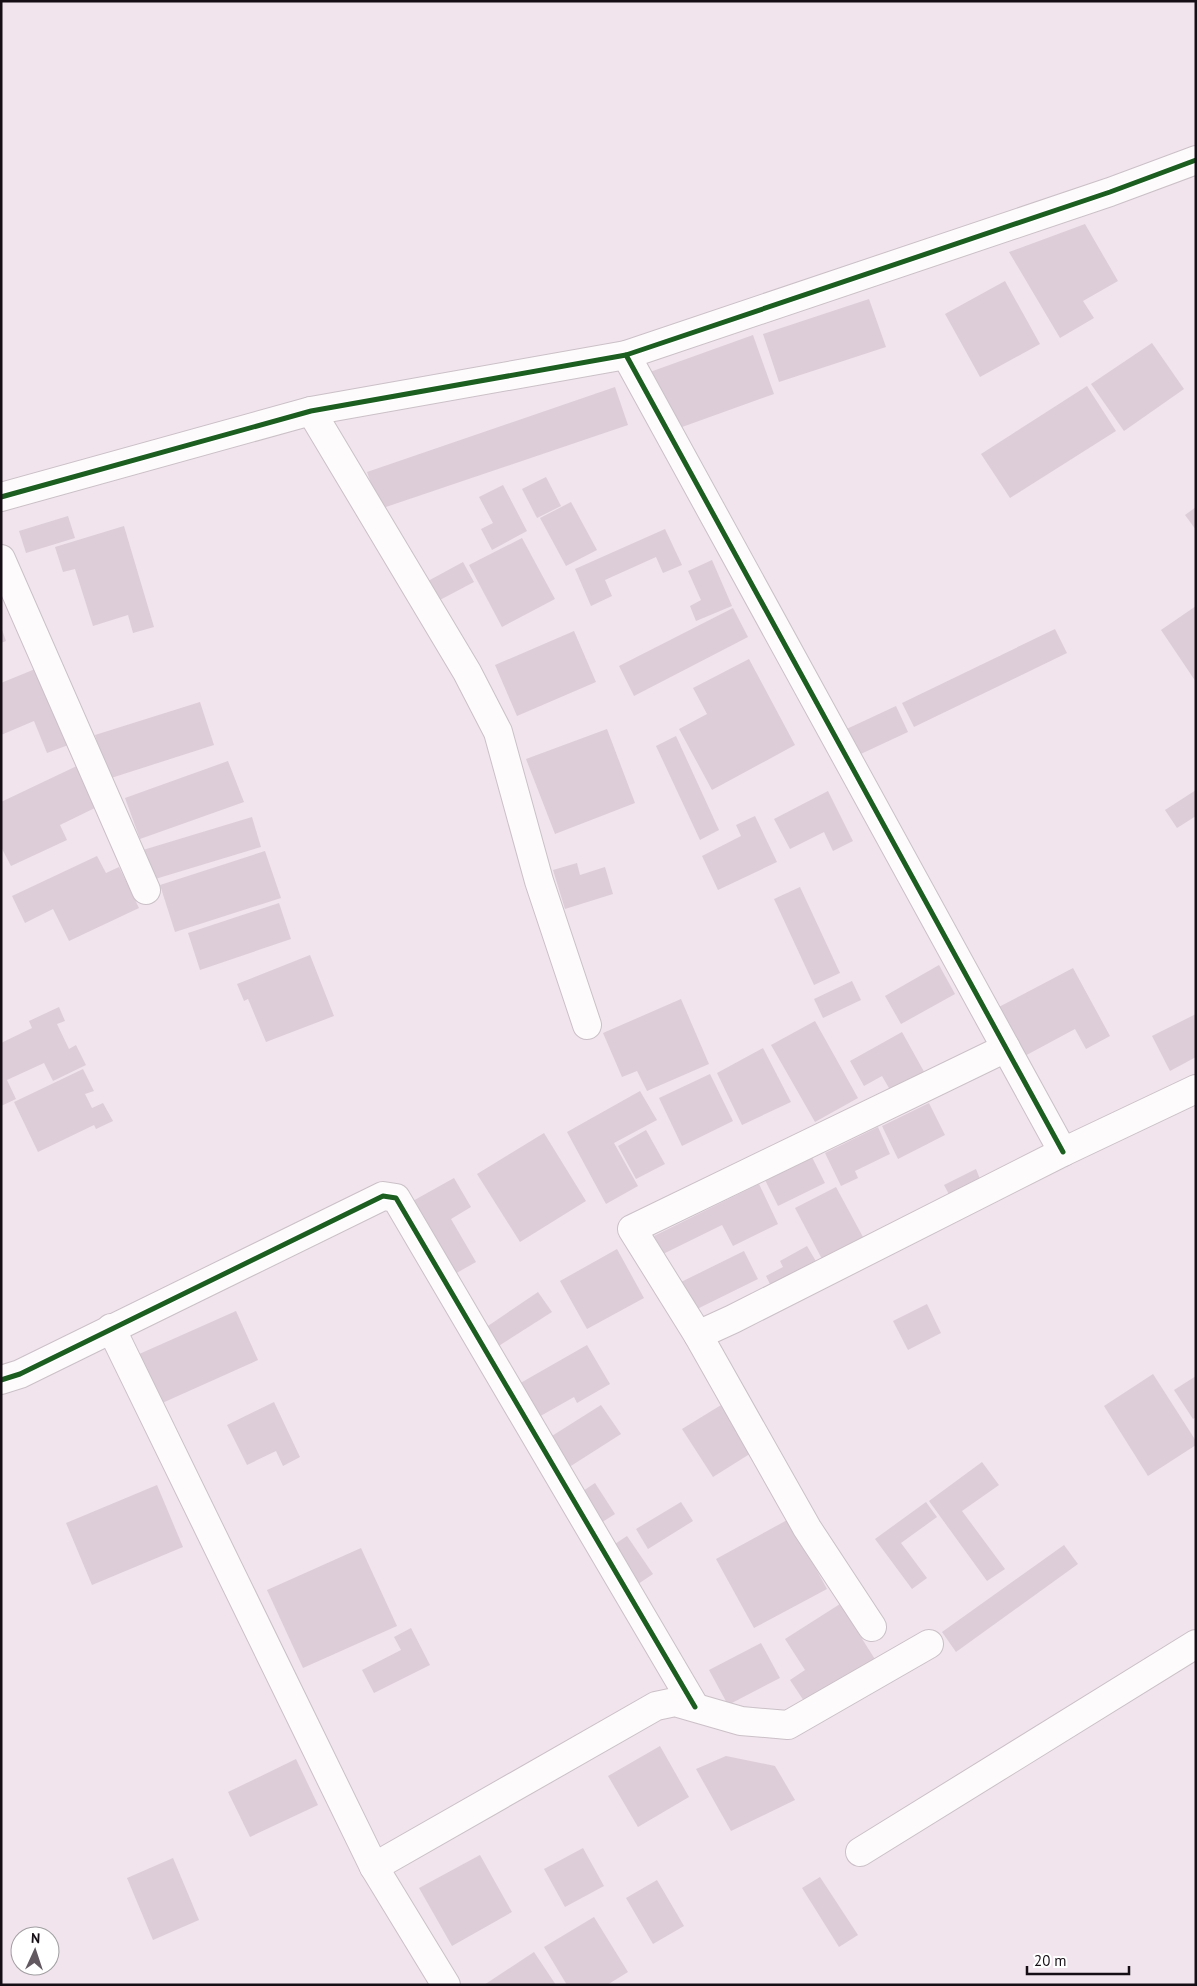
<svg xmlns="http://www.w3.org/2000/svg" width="1197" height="1986" viewBox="0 0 1197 1986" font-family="'PT Sans',sans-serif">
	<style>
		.building { fill: #ddcdd8 }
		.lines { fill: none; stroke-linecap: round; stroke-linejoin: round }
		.minor-casing { stroke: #cbc0c7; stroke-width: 30 }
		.minor { stroke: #fdfbfc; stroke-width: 28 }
		.cycleway-casing { stroke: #fff; stroke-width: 8 }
		.cycleway { stroke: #1b5e20; stroke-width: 5 }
	</style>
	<rect width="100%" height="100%" fill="#f1e4ed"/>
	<!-- building -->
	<g class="building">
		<polygon points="1085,224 1118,281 1083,301 1094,318 1060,338 1009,252"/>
		<polygon points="1005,281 1040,344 980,377 945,314"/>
		<polygon points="869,299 886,347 779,382 763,334"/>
		<polygon points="753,335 774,394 671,431 650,372"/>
		<polygon points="1152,343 1184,389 1124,431 1091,384"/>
		<polygon points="1087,386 1116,431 1010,498 981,454"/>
		<polygon points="615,387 628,425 380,509 367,472"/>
		<polygon points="546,477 561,506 537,518 522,489"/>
		<polygon points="503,485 527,531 492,550 481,529 493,523 479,497"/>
		<polygon points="571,502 597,550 566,566 540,518"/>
		<polygon points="1196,507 1196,530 1185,515"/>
		<polygon points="68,516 75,538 26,553 19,531"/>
		<polygon points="124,526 154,627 133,633 128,615 93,626 75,569 63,572 55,547"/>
		<polygon points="665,529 682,565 663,573 656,557 605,580 612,596 591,606 575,569"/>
		<polygon points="522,538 555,599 502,627 469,565"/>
		<polygon points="712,560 732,606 696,621 690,606 701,600 688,571"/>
		<polygon points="463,562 474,582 438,601 428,581"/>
		<polygon points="1196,606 1196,682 1161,630"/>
		<polygon points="733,608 748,637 634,696 619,666"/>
		<polygon points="1,627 6,641 1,643"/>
		<polygon points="1055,629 1067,653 914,727 902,703"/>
		<polygon points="574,631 596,682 517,716 495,665"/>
		<polygon points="749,659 795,745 712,790 679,729 707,714 693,688"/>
		<polygon points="40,667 71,744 47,753 34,721 1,735 1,683"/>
		<polygon points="200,702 214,745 108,779 95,735"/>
		<polygon points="896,706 908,732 850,759 838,733"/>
		<polygon points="607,729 635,803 555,834 526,759"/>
		<polygon points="676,736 719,830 700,840 656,746"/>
		<polygon points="228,761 244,802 140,839 125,798"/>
		<polygon points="81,764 101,805 60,825 67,840 11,866 1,847 1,802"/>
		<polygon points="1196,790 1196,816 1177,828 1165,810"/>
		<polygon points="828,791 853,841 833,851 824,832 790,849 774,819"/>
		<polygon points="755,816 777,862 718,890 702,856 741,836 736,825"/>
		<polygon points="252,817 261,847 152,880 143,850"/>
		<polygon points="265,851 281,898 175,932 160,885"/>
		<polygon points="97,856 106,873 119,867 139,908 69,941 53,909 25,923 12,896"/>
		<polygon points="577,863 580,875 605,867 613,894 565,909 553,870"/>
		<polygon points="800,887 840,973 814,985 774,899"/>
		<polygon points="279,903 291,939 200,970 188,933"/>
		<polygon points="310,955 334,1016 266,1042 248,999 244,1001 237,984"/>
		<polygon points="939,965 955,994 901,1024 885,996"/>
		<polygon points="1073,968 1110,1036 1086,1049 1075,1029 1021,1058 995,1009"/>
		<polygon points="852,981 861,1000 823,1018 814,999"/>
		<polygon points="681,999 709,1064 647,1091 637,1071 622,1077 603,1033"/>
		<polygon points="59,1007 65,1021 57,1024 69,1049 76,1045 86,1065 53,1081 44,1063 7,1080 16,1099 1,1106 1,1043 32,1028 29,1021"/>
		<polygon points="1196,1014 1196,1057 1170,1071 1152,1036"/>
		<polygon points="815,1021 858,1098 815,1122 771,1045"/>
		<polygon points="902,1032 927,1077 893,1095 882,1076 864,1086 850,1061"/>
		<polygon points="763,1048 791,1102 742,1125 717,1073"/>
		<polygon points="83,1069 94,1091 85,1094 92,1108 103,1103 113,1121 96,1129 94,1125 38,1152 14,1102"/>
		<polygon points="710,1074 733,1121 682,1146 659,1098"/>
		<polygon points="640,1091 657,1120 614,1143 638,1186 606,1204 567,1132"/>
		<polygon points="929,1103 945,1135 898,1159 882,1126"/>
		<polygon points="878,1127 890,1154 855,1171 858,1178 841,1186 825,1153"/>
		<polygon points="646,1130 665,1164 636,1179 618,1146"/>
		<polygon points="544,1133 586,1201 520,1242 477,1174"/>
		<polygon points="811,1155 825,1183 778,1206 764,1178"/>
		<polygon points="976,1169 982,1184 951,1198 944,1185"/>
		<polygon points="454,1178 471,1207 451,1219 476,1262 453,1275 411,1202"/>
		<polygon points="759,1184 778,1224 733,1246 722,1225 663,1254 654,1236"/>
		<polygon points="836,1187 863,1237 822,1259 795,1208"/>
		<polygon points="807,1246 817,1263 772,1288 766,1276 783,1267 780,1261"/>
		<polygon points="617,1249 644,1298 587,1329 560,1281"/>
		<polygon points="744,1251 758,1279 693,1311 679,1283"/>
		<polygon points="538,1292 552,1312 494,1349 482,1330"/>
		<polygon points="927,1304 941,1333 908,1350 893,1321"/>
		<polygon points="236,1311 258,1360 160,1404 137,1355"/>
		<polygon points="587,1345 610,1384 577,1403 574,1397 537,1418 517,1385"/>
		<polygon points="1153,1374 1196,1441 1196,1445 1148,1476 1104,1406"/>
		<polygon points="1196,1376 1196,1417 1193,1419 1174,1390"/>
		<polygon points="274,1402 300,1457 283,1466 276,1451 247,1465 227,1425"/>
		<polygon points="726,1402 756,1450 713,1477 682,1429"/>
		<polygon points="601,1405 621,1434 563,1471 544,1441"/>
		<polygon points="982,1462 999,1485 962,1511 1005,1569 987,1581 929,1501"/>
		<polygon points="595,1483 615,1514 596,1526 577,1495"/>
		<polygon points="157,1485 183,1547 92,1585 66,1523"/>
		<polygon points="681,1502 693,1521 648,1549 636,1529"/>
		<polygon points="926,1502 937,1517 901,1543 927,1578 912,1589 875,1539"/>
		<polygon points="789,1519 827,1589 754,1628 716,1559"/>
		<polygon points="627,1536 653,1574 635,1586 609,1548"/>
		<polygon points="1064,1545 1078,1564 956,1652 942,1632"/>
		<polygon points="361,1548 397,1626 303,1668 267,1590"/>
		<polygon points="840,1604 878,1664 808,1707 790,1680 805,1670 785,1639"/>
		<polygon points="411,1628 430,1665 374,1693 362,1670 401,1650 394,1637"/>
		<polygon points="761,1643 780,1678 728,1705 709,1670"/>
		<polygon points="660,1746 689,1797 638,1827 608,1776"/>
		<polygon points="726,1756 775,1766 795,1800 731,1831 696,1769"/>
		<polygon points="296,1759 318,1805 250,1837 228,1792"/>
		<polygon points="583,1848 604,1886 565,1907 544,1869"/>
		<polygon points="480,1855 512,1912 452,1946 419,1888"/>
		<polygon points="173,1858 199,1920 153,1940 127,1878"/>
		<polygon points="820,1877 858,1935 839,1947 802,1888"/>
		<polygon points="657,1880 684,1926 653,1944 626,1898"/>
		<polygon points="594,1917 628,1972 607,1985 567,1985 544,1947"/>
		<polygon points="534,1952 556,1985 484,1985"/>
	</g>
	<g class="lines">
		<defs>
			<g id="minor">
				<polyline points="626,355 1063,1152"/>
				<polyline points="311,411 467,672 498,732 539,881 587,1025"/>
				<polyline points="1,497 311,411 626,355 1110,192 1196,160"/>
				<polyline points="1,559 146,890"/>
				<polyline points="111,1328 374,1867 446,1985"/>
				<polyline points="698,1335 733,1319 1063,1152 1196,1089"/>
				<polyline points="1,1380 20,1374 383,1196 396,1198 695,1707"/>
				<polyline points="872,1627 807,1528 698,1335 632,1229 1006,1048"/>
				<polyline points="860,1852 1196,1644"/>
				<polyline points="374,1867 656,1706 675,1702 741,1721 788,1725 929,1644"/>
			</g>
		</defs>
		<!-- minor casing -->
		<use href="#minor" class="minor-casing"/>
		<!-- minor -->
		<use href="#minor" class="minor"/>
		<defs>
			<g id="cycleway">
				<polyline points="626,355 1063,1152"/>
				<polyline points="1,497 311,411 626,355 1110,192 1196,160"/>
				<polyline points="1,1380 20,1374 383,1196 396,1198 695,1707"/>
			</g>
		</defs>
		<!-- cycleway casing -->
		<use href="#cycleway" class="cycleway-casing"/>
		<!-- cycleway -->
		<use href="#cycleway" class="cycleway"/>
	</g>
	<!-- border -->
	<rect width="1197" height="1986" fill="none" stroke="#150e14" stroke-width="5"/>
	<!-- north arrow -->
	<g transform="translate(35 1951) rotate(3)"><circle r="24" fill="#ffffff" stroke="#a19fa1"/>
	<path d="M0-4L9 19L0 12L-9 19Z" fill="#625960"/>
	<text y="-8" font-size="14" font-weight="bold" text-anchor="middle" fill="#150e14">N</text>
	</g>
	<!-- scale -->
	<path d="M1027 1966v8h102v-8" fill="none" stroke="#150e14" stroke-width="2.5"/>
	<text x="1034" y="1966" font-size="15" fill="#150e14" stroke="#ffffff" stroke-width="4" paint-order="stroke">20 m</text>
</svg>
